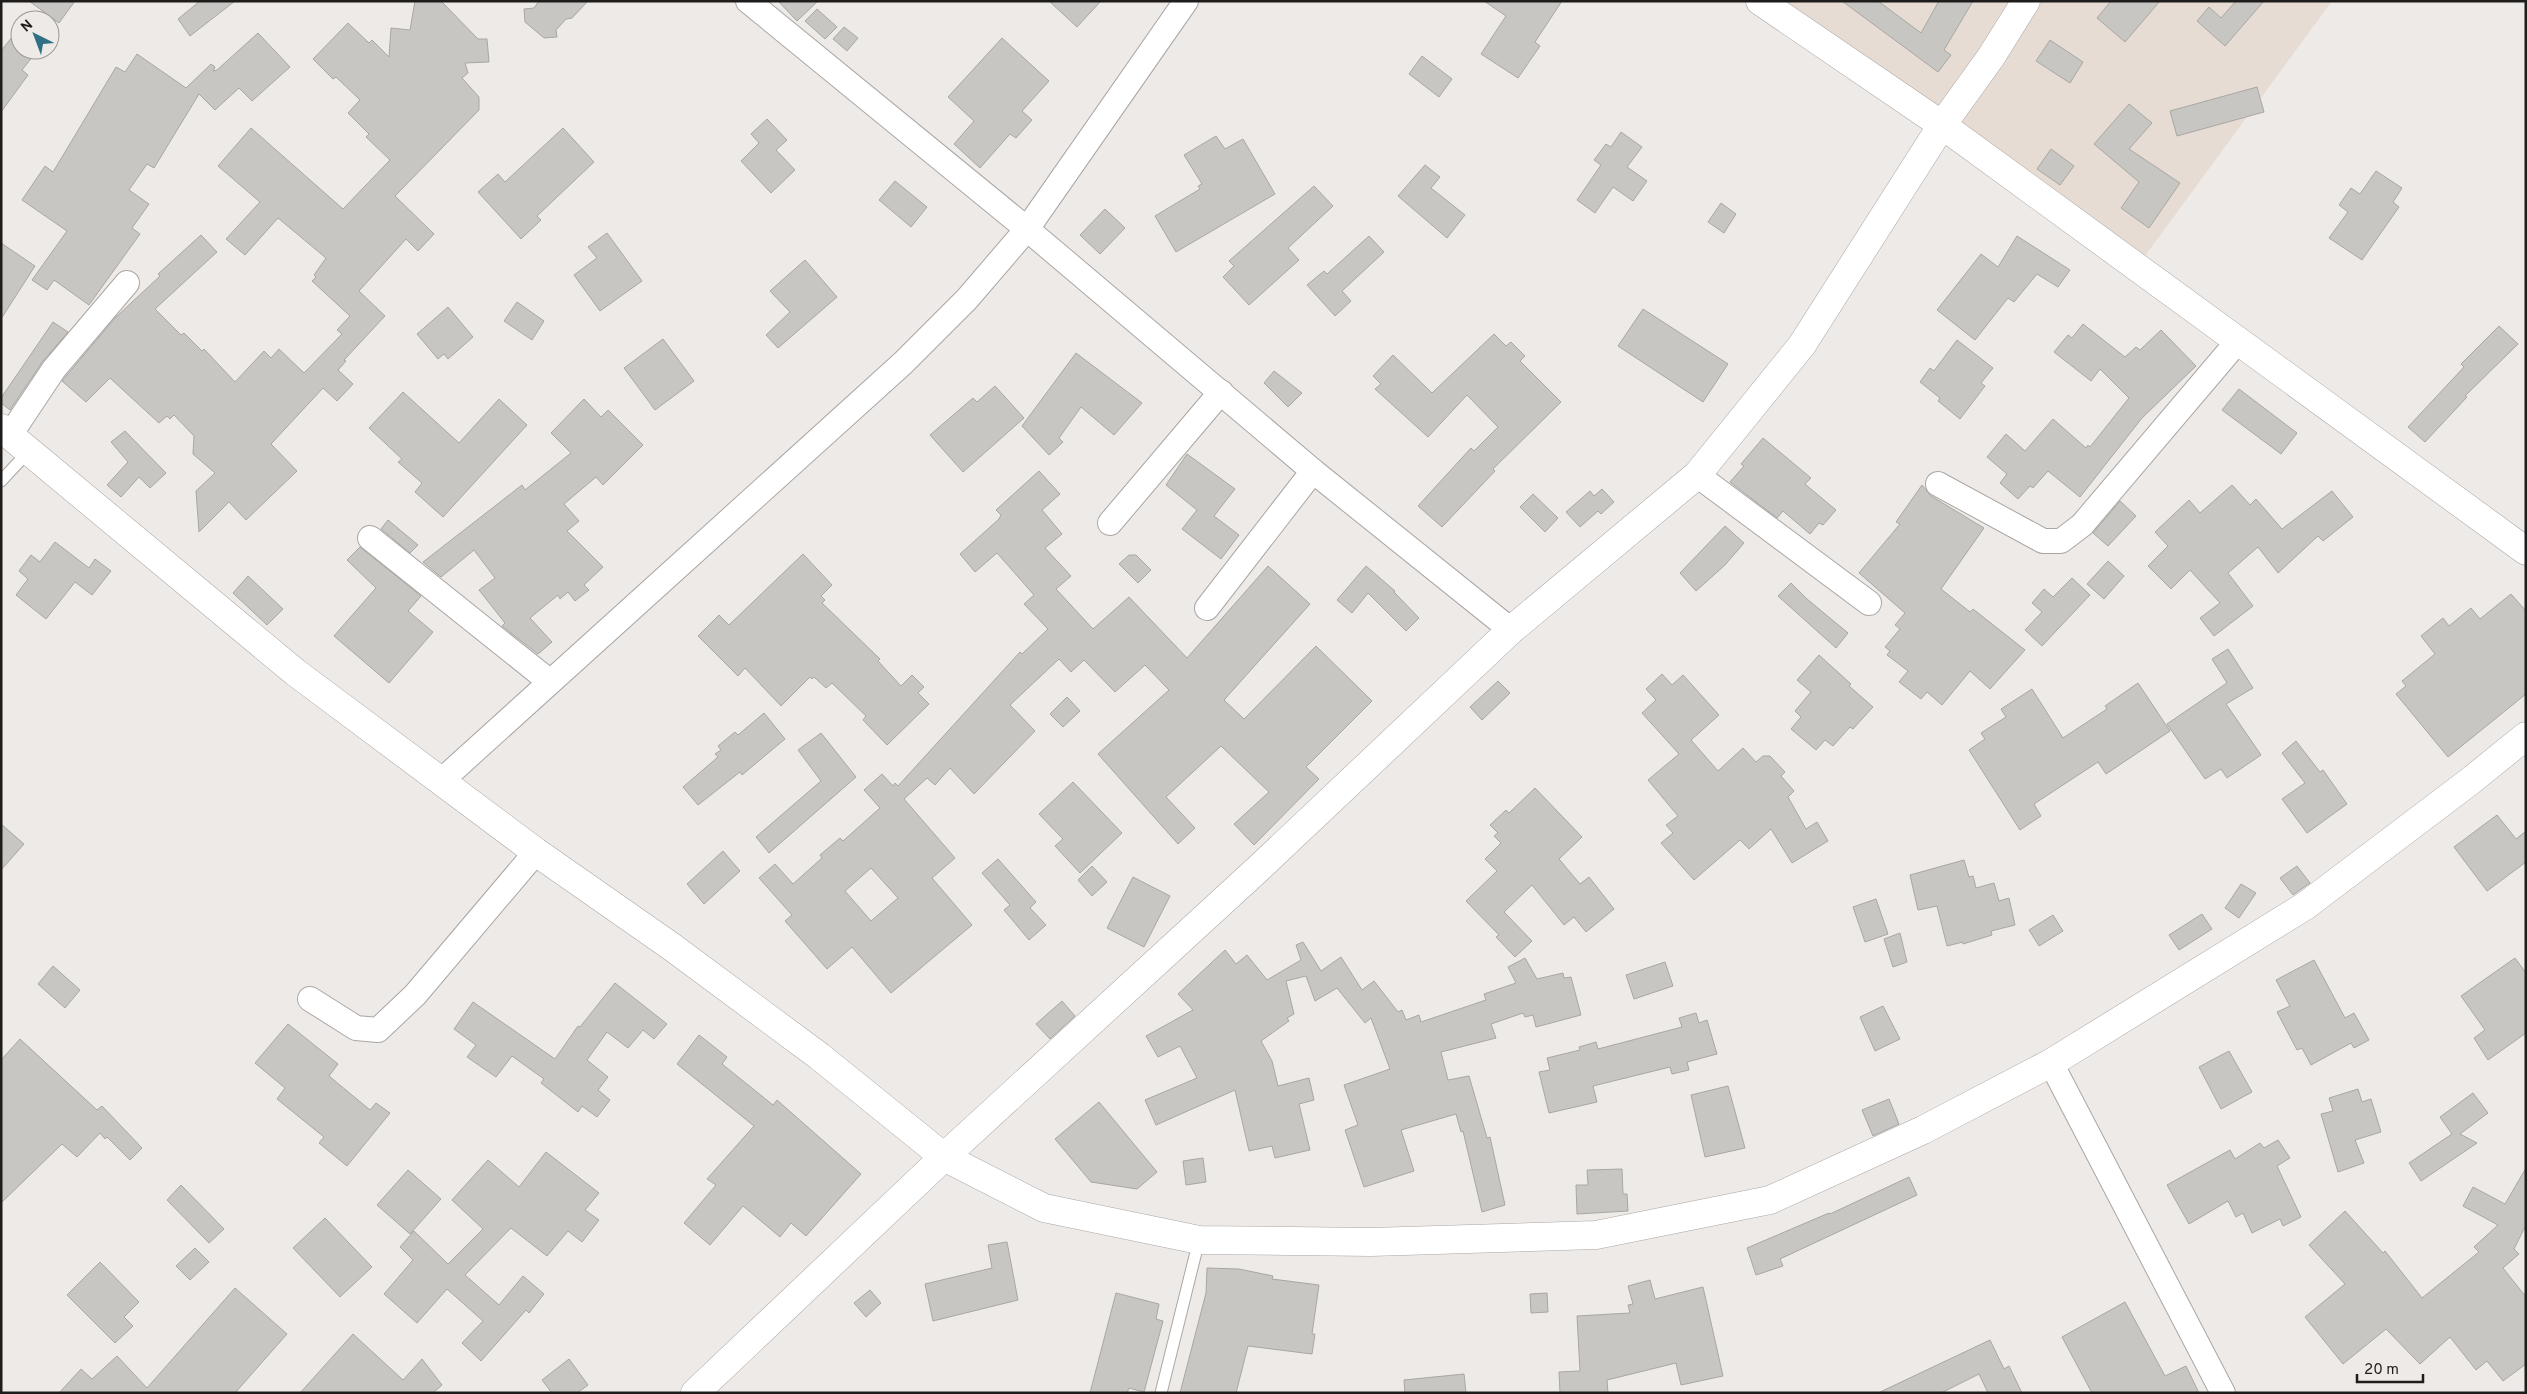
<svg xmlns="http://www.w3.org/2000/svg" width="2527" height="1394" viewBox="0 0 2527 1394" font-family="Overpass,sans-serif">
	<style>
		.built { fill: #e7dcd4 }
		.building { fill: #c7c6c2; stroke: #a9a7a3; fill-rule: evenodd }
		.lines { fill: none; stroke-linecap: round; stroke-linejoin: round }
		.lane-casing { stroke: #aaa6a4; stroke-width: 13 }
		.street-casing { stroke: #aaa6a4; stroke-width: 26 }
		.secondary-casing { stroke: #aaa6a4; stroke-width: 29 }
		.lane { stroke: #fff; stroke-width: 11 }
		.street { stroke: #fff; stroke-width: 24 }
		.secondary { stroke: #fff; stroke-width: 28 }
	</style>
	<rect width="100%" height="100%" fill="#eeeae7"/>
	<!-- built -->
	<polygon class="built" points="1781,1 2332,1 2145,256"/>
	<!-- building -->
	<g class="building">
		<polygon points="29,1 75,1 59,23"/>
		<polygon points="200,1 235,1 190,36 178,19"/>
		<polygon points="415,1 441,1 478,39 487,39 489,62 465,63 468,73 462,78 479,97 479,110 395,196 434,234 418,251 406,239 359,291 385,316 344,360 346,361 338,370 353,384 337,401 323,388 271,444 297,471 246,520 229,502 199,532 196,491 215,473 193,454 194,436 174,415 170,419 167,416 159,423 110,378 86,402 62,381 115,318 160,276 158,274 201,235 217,252 155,309 181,335 184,333 202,351 204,349 235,382 264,351 271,358 279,349 304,373 342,334 337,330 350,316 312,281 316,277 314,275 326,258 278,218 245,255 226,239 260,202 218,166 251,128 343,209 390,160 366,137 369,134 348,113 360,100 336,77 333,79 313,59 348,23 369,43 372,40 389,57 391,28 410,30"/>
		<polygon points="539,1 588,1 572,18 566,19 556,30 557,37 544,38 525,22 524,9 534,8"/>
		<polygon points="778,1 818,1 797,21"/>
		<polygon points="1049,1 1101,1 1077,27"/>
		<polygon points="1484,1 1562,1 1535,42 1540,46 1518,78 1481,54 1506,16"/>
		<polygon points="1842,1 1878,1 1921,33 1939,1 1973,1 1944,50 1951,55 1938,72"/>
		<polygon points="2111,1 2160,1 2125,42 2097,18"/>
		<polygon points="2236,1 2264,1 2225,46 2197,21 2209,7 2221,18"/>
		<polygon points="817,9 837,27 825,39 805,21"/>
		<polygon points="20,27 20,50 38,50 22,70 28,75 1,112 1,51"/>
		<polygon points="844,27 858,38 847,51 833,39"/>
		<polygon points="258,33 290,67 252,101 239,88 215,110 199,94 154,168 147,164 129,190 149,204 132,228 140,234 89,305 54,280 47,290 32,280 67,231 22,200 45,166 53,172 116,67 125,72 137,54 186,88 211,64 215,67 213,71 217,70"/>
		<polygon points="1002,38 1049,81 1022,111 1032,120 1016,138 1010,134 980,168 954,144 974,121 948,97"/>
		<polygon points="2050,40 2083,62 2070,83 2036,61"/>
		<polygon points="1422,56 1452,79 1439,97 1409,74"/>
		<polygon points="2257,87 2264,112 2177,136 2170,111"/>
		<polygon points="2129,104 2152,123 2129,149 2180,183 2149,228 2121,208 2139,182 2094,144"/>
		<polygon points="767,119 787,140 776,150 795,170 771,193 741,161 759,143 751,134"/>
		<polygon points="563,128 594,162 537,216 541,220 521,239 478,192 498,174 505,182"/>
		<polygon points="1621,132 1642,147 1627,167 1647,181 1633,201 1613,187 1595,213 1577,200 1601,165 1594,160 1606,144 1611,147"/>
		<polygon points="1216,136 1225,149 1243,139 1275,194 1176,252 1155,216 1200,189 1198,186 1202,184 1184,155"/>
		<polygon points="2051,149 2074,166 2060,185 2037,169"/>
		<polygon points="1425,165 1440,177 1431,188 1465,215 1447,238 1398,196"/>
		<polygon points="2376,171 2402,188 2393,202 2399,207 2362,260 2329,238 2348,212 2339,205 2351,188 2360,194"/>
		<polygon points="895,181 927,207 911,227 879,200"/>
		<polygon points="1314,186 1333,206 1288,248 1299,260 1249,305 1223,277 1234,266 1229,261"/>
		<polygon points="1721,203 1736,214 1724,233 1708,222"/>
		<polygon points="1105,209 1125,228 1100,254 1080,235"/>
		<polygon points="607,233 642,281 600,311 574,275 597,258 588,247"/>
		<polygon points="1369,236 1384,252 1342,291 1351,301 1335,316 1307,285 1324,271 1327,274"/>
		<polygon points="2017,236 2070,270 2058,287 2037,274 2014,302 2008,298 1975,340 1937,310 1981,254 1998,267"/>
		<polygon points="1,243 35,266 1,319"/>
		<polygon points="805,260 837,297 778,348 766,335 790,312 770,291"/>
		<polygon points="517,302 544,321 532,340 504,321"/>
		<polygon points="448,307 473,337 448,359 444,354 438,359 417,334"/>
		<polygon points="1643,309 1728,364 1703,402 1618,346"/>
		<polygon points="53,322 68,332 43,361 10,410 1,403 1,398"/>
		<polygon points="2083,324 2125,357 2136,347 2140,350 2161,330 2196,366 2142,418 2080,497 2048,471 2033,488 2030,486 2018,499 2000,483 2007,474 1987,457 2006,434 2025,451 2053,419 2086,448 2088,445 2090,447 2129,398 2100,369 2091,381 2054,352 2068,335 2072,338"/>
		<polygon points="2499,326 2518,344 2465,396 2467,397 2425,442 2408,427 2464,367 2461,364"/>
		<polygon points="1494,334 1506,346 1511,342 1525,356 1520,361 1561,402 1493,469 1495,471 1442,527 1418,506 1471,448 1474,451 1498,427 1467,395 1428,437 1375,389 1381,384 1373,376 1393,355 1432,393"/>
		<polygon points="663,339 694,381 655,410 624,368"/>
		<polygon points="1957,340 1993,368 1981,383 1985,386 1960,419 1938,401 1940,398 1920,382 1930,368 1934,371"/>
		<polygon points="1076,353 1142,403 1114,435 1081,407 1059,438 1063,442 1049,455 1022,426"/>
		<polygon points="1274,371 1302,393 1288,407 1264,383"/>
		<polygon points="995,386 1024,418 963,472 930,435 973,398 977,402"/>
		<polygon points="2239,389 2297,433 2281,454 2222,410"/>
		<polygon points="403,392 459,443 499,399 527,425 443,517 415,492 422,483 398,462 402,459 369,428"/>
		<polygon points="584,399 601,417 608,410 643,445 603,485 596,477 564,504 579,521 567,531 603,567 584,585 589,590 575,601 568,592 560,599 558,595 530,618 552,642 538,654 502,626 505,623 479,590 495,578 474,550 441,577 423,562 522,485 525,490 571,453 551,433"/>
		<polygon points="125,431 166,473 150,488 139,477 121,497 107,485 128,462 111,442"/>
		<polygon points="1763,438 1811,478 1805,484 1836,510 1823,525 1819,523 1810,534 1783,511 1777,518 1730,482 1744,466 1741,464"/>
		<polygon points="1187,454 1235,489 1214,516 1239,535 1221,559 1182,529 1197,510 1166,485"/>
		<path d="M1039,471L1060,494L1042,510L1062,534L1045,548L1071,576L1056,589L1093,629L1129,597L1187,658L1268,566L1310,604L1224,700L1244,719L1316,646L1372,701L1306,767L1319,779L1254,845L1234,824L1269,792L1221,746L1166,797L1195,828L1178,844L1098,754L1169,690L1145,665L1115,692L1084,660L1071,672L1059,659L1010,705L1035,731L974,794L950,768L935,785L927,778L904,799L955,858L932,878L972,925L891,993L852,947L827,969L785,921L792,915L759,878L775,864L793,884L822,858L820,855L840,838L843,841L880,808L864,790L882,774L893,786L895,783L898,786L1020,652L1022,654L1048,629L1024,604L1034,595L997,553L975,572L960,554L999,519L1001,515L996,510ZM871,868L898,898L871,921L845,891Z"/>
		<polygon points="1922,485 1931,496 1984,528 1941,589 1970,612 1973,609 2025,650 1990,689 1970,671 1942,705 1927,692 1921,699 1899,682 1908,671 1887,655 1890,651 1885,647 1900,629 1895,625 1905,613 1859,573 1900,524 1896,522"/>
		<polygon points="2232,485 2250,505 2256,499 2282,529 2332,491 2353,517 2323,541 2318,536 2278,573 2258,547 2228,573 2253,606 2214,636 2200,618 2220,603 2190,570 2171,589 2148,566 2168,546 2155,532 2189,500 2200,513"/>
		<polygon points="1602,489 1614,502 1601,514 1598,511 1580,527 1566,512 1590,491 1594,496"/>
		<polygon points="1533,494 1558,518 1545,532 1520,507"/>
		<polygon points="2120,501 2136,516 2108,546 2093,533"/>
		<polygon points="388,520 418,545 410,553 381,529"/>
		<polygon points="1725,526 1744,543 1725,565 1696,591 1680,573"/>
		<polygon points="55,542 89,568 95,559 111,571 92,595 75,582 46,619 16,595 28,579 19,571 31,555 40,562"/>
		<polygon points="360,547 421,596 408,611 433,632 389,683 334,636 376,588 347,560"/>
		<polygon points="803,554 832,585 821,596 825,600 822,603 880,659 878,661 901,686 912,675 924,687 918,693 929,704 887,745 863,720 866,716 832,683 826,688 814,677 812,679 810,677 781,706 745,668 738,676 698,636 719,615 729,625"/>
		<polygon points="1129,555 1136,555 1151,570 1138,583 1119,564"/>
		<polygon points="2108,561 2124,576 2104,599 2087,584"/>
		<polygon points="1366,566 1395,591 1394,592 1419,618 1406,631 1368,593 1352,613 1337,600"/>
		<polygon points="248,576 283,609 267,625 233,593"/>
		<polygon points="2072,578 2090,595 2042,646 2025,630 2042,612 2032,603 2044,589 2053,597"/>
		<polygon points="1791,583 1807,599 1848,633 1836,648 1778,596"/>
		<polygon points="2511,594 2526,611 2526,694 2448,757 2396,694 2406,686 2402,681 2435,654 2421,636 2443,618 2449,626 2471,608 2480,619"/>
		<polygon points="2228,649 2253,688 2226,704 2261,755 2227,778 2221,769 2205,779 2167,724 2227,683 2212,659"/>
		<polygon points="1819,655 1851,684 1849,686 1873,707 1853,729 1850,727 1833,746 1825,740 1816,750 1791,729 1801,717 1795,711 1811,692 1797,680"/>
		<polygon points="1662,674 1672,685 1683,675 1719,715 1691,740 1718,771 1743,748 1756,762 1763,756 1770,756 1785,772 1781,776 1794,791 1788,797 1806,829 1817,822 1828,841 1792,863 1771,829 1749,849 1740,840 1694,880 1661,843 1673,833 1666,825 1678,816 1648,780 1679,754 1642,713 1656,700 1646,689"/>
		<polygon points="1498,681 1510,693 1482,720 1470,707"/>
		<polygon points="2138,683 2170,731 2106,774 2098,762 2034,804 2041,816 2020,830 1969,750 1985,739 1981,733 2006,717 2001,709 2032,689 2063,738 2107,709 2105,706"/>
		<polygon points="1067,697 1080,711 1063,727 1050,714"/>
		<polygon points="764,713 785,739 742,775 740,772 698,805 683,787 718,757 715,754 721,750 718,746 735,732 738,735"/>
		<polygon points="821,733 856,777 769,853 756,837 821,781 798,750"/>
		<polygon points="2296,741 2320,772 2323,770 2347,804 2307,833 2282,799 2305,783 2282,753"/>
		<polygon points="1073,782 1122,833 1080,873 1055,846 1063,839 1039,814"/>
		<polygon points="1535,788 1582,837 1559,859 1580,884 1589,877 1614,909 1586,932 1574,917 1564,925 1532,885 1504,912 1532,941 1515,957 1496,937 1499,935 1466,901 1497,871 1485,859 1501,843 1494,836 1498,833 1490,825 1506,810 1509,813"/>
		<polygon points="2497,815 2516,839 2526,831 2526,862 2487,891 2454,847"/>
		<polygon points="1,824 24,844 1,870"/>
		<polygon points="723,851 740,871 704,904 687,884"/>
		<polygon points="998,859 1036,902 1030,908 1046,925 1029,940 1004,910 1010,905 982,873"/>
		<polygon points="1964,860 1969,877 1973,876 1976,888 1994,883 1999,901 2009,898 2015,925 1991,931 1992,935 1963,944 1963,942 1947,946 1937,906 1918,910 1910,875"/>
		<polygon points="1092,866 1107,882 1092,896 1078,880"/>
		<polygon points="2297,866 2310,883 2293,895 2280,878"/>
		<polygon points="1133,877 1170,896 1144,947 1107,928"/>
		<polygon points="2241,884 2256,893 2239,918 2225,908"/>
		<polygon points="1876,899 1888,934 1865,942 1853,907"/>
		<polygon points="2202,914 2212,929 2179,950 2169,935"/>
		<polygon points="2053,915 2063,931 2039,946 2029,930"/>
		<polygon points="1900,933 1907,962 1893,967 1884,939"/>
		<polygon points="1303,942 1321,971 1341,957 1362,990 1374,981 1398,1012 1402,1010 1406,1020 1419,1015 1421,1022 1486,1000 1484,994 1516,983 1508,967 1525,958 1537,979 1563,973 1564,978 1571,977 1581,1015 1536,1027 1533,1015 1525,1017 1523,1013 1491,1024 1496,1038 1441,1052 1448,1080 1469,1076 1487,1138 1490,1137 1505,1205 1482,1212 1463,1131 1461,1132 1456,1114 1401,1130 1414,1171 1364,1187 1345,1130 1358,1125 1344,1085 1390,1069 1371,1018 1365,1023 1337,988 1315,1001 1306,976 1286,981 1294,1014 1287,1018 1289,1021 1261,1041 1272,1061 1278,1086 1309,1078 1314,1100 1299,1104 1310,1150 1275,1158 1272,1146 1249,1151 1235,1090 1156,1125 1145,1100 1197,1078 1180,1046 1158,1057 1146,1036 1193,1010 1178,994 1225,950 1236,964 1247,955 1267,980 1301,960 1296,945"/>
		<polygon points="2515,958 2526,973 2526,1033 2488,1060 2474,1038 2485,1030 2461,996"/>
		<polygon points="2314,960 2345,1018 2354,1013 2369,1040 2354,1048 2351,1043 2311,1065 2302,1048 2297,1050 2277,1012 2290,1006 2276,980"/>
		<polygon points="1665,962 1673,986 1634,999 1626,975"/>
		<polygon points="53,966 80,990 65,1008 38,984"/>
		<polygon points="615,983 667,1024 654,1039 643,1030 628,1048 607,1032 587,1060 608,1077 598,1090 610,1100 597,1117 582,1106 578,1112 541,1083 544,1079 512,1056 496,1077 467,1057 476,1045 454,1029 473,1002 555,1059 578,1026 580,1027"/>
		<polygon points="1062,1001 1075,1016 1050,1039 1036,1024"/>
		<polygon points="1883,1006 1900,1039 1875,1051 1860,1017"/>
		<polygon points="1696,1013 1699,1023 1707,1020 1717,1054 1687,1062 1689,1070 1672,1074 1670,1067 1597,1085 1593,1086 1597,1102 1549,1113 1539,1072 1550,1070 1547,1058 1580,1050 1579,1047 1596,1042 1598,1049 1682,1027 1679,1018"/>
		<polygon points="288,1024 338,1064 329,1076 370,1110 376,1103 390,1113 347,1166 319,1143 324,1137 277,1099 285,1088 255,1063"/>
		<polygon points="699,1035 727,1057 722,1064 773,1105 777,1100 861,1174 806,1236 791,1223 780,1237 743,1206 710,1245 684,1223 716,1185 707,1179 754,1126 677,1064"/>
		<polygon points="20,1039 97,1110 102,1106 142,1148 130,1160 107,1137 105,1139 100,1133 77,1157 62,1144 1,1203 1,1060"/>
		<polygon points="2229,1051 2252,1092 2221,1109 2199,1067"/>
		<polygon points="1728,1086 1745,1148 1705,1157 1691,1095"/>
		<polygon points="2358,1089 2362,1102 2371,1099 2381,1132 2355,1140 2364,1163 2338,1172 2321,1114 2333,1111 2329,1098"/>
		<polygon points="2473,1093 2488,1113 2460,1134 2477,1143 2421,1181 2409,1163 2452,1134 2440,1117"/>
		<polygon points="1889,1099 1899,1124 1873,1136 1862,1110"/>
		<polygon points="1099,1102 1157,1172 1137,1189 1091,1182 1055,1139"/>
		<polygon points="2278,1140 2290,1158 2277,1166 2301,1217 2283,1226 2280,1219 2252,1233 2243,1213 2236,1217 2228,1201 2189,1224 2167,1185 2230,1150 2235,1159 2260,1143 2264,1148"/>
		<polygon points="546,1152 599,1193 585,1210 599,1220 582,1242 568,1231 547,1256 511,1228 465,1275 499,1305 523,1276 544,1294 529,1313 526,1310 481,1361 462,1343 483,1321 447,1289 417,1323 384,1294 413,1260 400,1247 414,1231 448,1264 483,1229 452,1200 488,1160 519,1187"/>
		<polygon points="1203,1158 1206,1182 1186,1185 1183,1161"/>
		<polygon points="2526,1168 2526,1225 2514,1249 2519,1254 2503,1268 2526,1297 2526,1364 2503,1381 2487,1361 2476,1370 2450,1337 2420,1364 2386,1329 2343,1364 2305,1317 2345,1284 2309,1245 2345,1211 2383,1253 2385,1251 2422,1298 2479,1252 2474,1247 2498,1225 2463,1206 2473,1187 2505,1204"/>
		<polygon points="1622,1169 1623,1194 1627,1194 1628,1211 1577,1214 1576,1185 1588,1185 1587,1170"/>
		<polygon points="408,1170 441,1199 410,1234 377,1205"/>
		<polygon points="1909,1177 1917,1195 1780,1259 1783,1266 1756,1275 1747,1248 1829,1213 1830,1214"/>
		<polygon points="181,1185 224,1229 209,1243 167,1200"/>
		<polygon points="325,1218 372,1267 340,1297 293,1248"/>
		<polygon points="1007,1242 1018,1300 933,1321 925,1284 992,1268 988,1245"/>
		<polygon points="195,1248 209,1262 190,1280 176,1266"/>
		<polygon points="100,1262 139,1302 124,1317 133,1326 115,1343 67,1295"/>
		<polygon points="1207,1268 1239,1269 1273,1276 1272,1279 1319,1285 1312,1334 1315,1334 1312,1354 1248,1346 1236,1393 1180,1393 1206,1293"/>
		<polygon points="1650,1280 1655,1299 1703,1287 1723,1376 1681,1385 1676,1363 1607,1380 1608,1393 1560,1393 1559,1372 1580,1371 1577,1316 1630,1313 1628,1305 1633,1304 1628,1286"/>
		<polygon points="235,1288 287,1334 235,1393 59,1393 81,1369 92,1379 117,1356 147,1388"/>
		<polygon points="870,1290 881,1303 866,1317 854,1303"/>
		<polygon points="1116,1293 1159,1304 1156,1319 1163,1321 1144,1392 1129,1388 1127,1393 1090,1393"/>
		<polygon points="1547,1293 1548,1312 1531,1313 1530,1294"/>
		<polygon points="2125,1302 2165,1376 2186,1366 2199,1393 2092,1393 2062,1337"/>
		<polygon points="353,1334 403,1380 422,1359 442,1385 433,1393 300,1393"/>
		<polygon points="1990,1340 2004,1369 2009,1366 2022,1393 1988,1393 1979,1374 1941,1393 1878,1393"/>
		<polygon points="569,1359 588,1385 577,1393 552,1393 542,1380"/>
		<polygon points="1464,1374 1466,1393 1405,1393 1404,1380"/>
	</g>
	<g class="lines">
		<defs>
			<g id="lane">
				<polyline points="1,481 29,451"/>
				<polyline points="1161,1393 1199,1240"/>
			</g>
			<g id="street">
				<polyline points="748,1 1027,229 1313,471 1511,630"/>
				<polyline points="10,435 54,369 127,283"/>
				<polyline points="1697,475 1869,603"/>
				<polyline points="1938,484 2043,541 2061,541 2082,525 2238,341"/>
				<polyline points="1110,523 1221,392"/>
				<polyline points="370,538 549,681"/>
				<polyline points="1207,608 1313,471"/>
				<polyline points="441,781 903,363 967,299 1027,229 1186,1"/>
				<polyline points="310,999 356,1028 378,1030 415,995 536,852"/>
				<polyline points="2051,1063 2223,1393"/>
			</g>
			<g id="secondary">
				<polyline points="1760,1 1942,125 2526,551"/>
				<polyline points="1,428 295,672 536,852 672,947 819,1056 944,1157 1044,1208 1199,1240 1371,1242 1596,1235 1770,1200 1923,1130 2051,1063 2305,906 2469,782 2526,736"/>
				<polyline points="695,1393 944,1157 1259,868 1511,630 1697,475 1802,345 1942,125 1991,57 2026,1"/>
			</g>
		</defs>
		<!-- lane casing -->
		<use href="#lane" class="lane-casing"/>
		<!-- street casing -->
		<use href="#street" class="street-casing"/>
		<!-- secondary casing -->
		<use href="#secondary" class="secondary-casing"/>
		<!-- lane -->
		<use href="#lane" class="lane"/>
		<!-- street -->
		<use href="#street" class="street"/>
		<!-- secondary -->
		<use href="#secondary" class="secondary"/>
	</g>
	<!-- border -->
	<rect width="2527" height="1394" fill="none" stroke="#1f1d1c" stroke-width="5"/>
	<!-- north arrow -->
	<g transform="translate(35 35) rotate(318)"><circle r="24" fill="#eeeae7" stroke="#9b9896"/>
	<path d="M0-4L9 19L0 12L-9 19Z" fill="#307084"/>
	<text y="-8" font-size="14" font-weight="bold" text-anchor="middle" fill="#1f1d1c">N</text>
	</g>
	<!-- scale -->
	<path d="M2357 1374v8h66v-8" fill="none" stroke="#1f1d1c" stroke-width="2.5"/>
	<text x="2364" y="1374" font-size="15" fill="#1f1d1c" stroke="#eeeae7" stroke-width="4" paint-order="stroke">20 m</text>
</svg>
